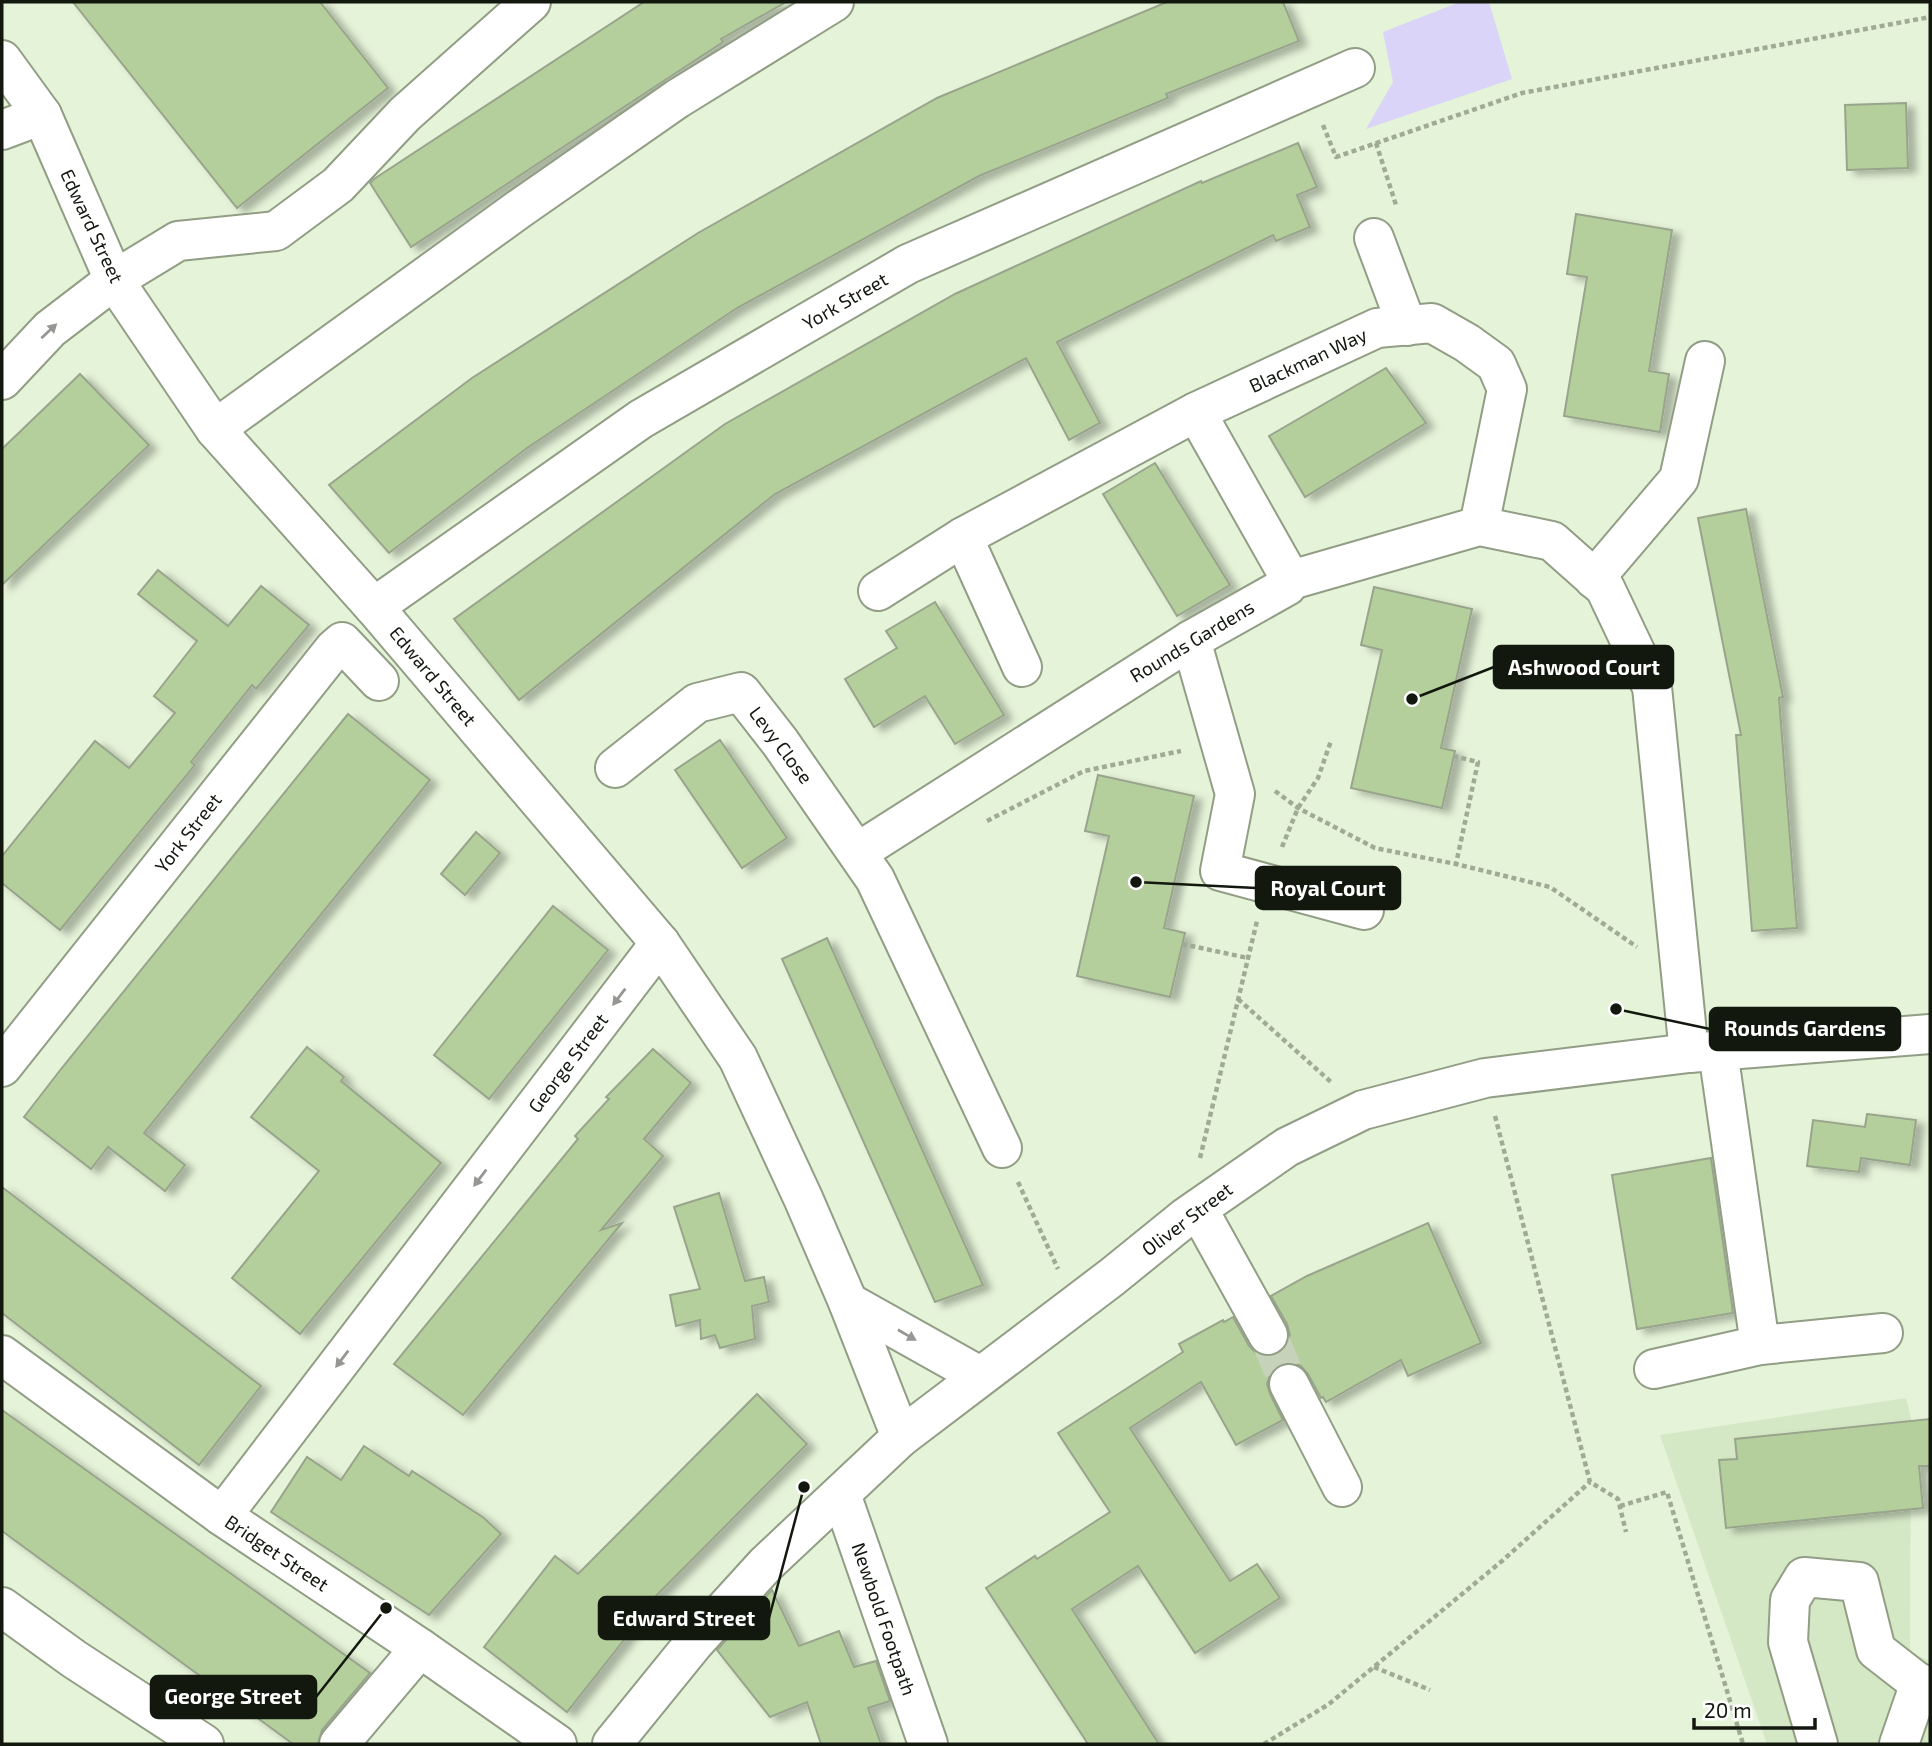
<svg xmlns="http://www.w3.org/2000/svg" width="1932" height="1746" viewBox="0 0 1932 1746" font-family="'Exo 2',sans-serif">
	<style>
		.built { fill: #d5e8c6 }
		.green { fill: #dad4f8 }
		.building { fill: #b4cf9c; stroke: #98a58c; stroke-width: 2; filter: url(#shadow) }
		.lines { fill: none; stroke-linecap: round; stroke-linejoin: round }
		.minor-tunnel { stroke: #c6d2ba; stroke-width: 38; stroke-dasharray: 38 19; stroke-linecap: butt }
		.minor-casing { stroke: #919e85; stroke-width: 42 }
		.path { stroke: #a0ab96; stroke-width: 4.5; stroke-dasharray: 5 3.5; stroke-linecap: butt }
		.minor { stroke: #fff; stroke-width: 38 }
		.oneway { fill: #959793 }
		.labels { text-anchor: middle; stroke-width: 7; stroke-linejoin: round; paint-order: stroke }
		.street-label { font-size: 19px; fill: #13180f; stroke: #fff }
		.leader { fill: none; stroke: #13180f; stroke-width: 2.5 }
		.callout-dot { fill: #13180f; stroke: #fff; stroke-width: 2.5 }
		.callout { fill: #13180f; stroke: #13180f; stroke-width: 2.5 }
		.callout-label { font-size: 21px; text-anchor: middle; font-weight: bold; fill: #fff }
	</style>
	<defs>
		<filter id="shadow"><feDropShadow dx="8" dy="4.5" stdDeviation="3.5" flood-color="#0004"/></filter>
	</defs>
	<rect width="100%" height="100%" fill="#e5f3d8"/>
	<!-- built -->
	<polygon class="built" points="1906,1398 1911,1418 1910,1652 1930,1661 1930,1744 1767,1744 1660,1435"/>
	<!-- green -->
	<polygon class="green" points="1460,2 1489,2 1512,79 1366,129 1393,82 1383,32"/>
	<!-- building -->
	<g class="building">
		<polygon points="73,2 320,2 388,88 237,208"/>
		<polygon points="644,2 786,2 721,39 723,42 411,247 370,183 374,179"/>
		<polygon points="1167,2 1283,2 1299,41 1166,94 1168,98 979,176 737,308 527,448 389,553 329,485 472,378 698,233 937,98"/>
		<polygon points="1906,103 1908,168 1847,170 1845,105"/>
		<polygon points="1298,143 1317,187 1297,195 1310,227 1276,241 1273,235 1057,342 1100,423 1069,440 1026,358 775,494 519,700 454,619 725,424 955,294 1201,181 1202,183"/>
		<polygon points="1576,214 1672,230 1649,371 1669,374 1660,432 1564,416 1587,277 1567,274"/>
		<polygon points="1386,368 1426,423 1305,497 1269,436"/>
		<polygon points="80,374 149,445 2,585 2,449"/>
		<polygon points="1155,463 1230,585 1177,616 1103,494"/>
		<polygon points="1746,509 1783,697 1779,698 1797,928 1752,931 1736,735 1741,735 1698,518"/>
		<polygon points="158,570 228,626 261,586 309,625 256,689 252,685 191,762 195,765 60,930 2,883 2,856 95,741 129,768 175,713 154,696 197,641 138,594"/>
		<polygon points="1374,587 1472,609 1441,748 1455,751 1442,808 1351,788 1382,650 1361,645"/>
		<polygon points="935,602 1004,715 955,744 925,696 874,727 845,679 897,648 886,631"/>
		<polygon points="348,714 430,780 144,1133 185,1165 165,1191 108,1147 91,1169 24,1117 61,1069"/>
		<polygon points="720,740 787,838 742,868 675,770"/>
		<polygon points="1098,775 1194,796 1164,928 1185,933 1170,997 1077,976 1109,836 1085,831"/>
		<polygon points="476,832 500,853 465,895 441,874"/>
		<polygon points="553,906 608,950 489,1099 434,1055"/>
		<polygon points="827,938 983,1285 935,1302 782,959"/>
		<polygon points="307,1047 344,1077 341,1081 441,1163 300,1334 232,1278 319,1171 251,1117"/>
		<polygon points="653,1049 691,1083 644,1139 663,1156 601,1230 622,1223 463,1415 394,1364 578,1139 575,1136 609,1099 606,1097"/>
		<polygon points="1867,1114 1916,1120 1910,1165 1861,1158 1859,1172 1807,1166 1813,1120 1865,1127"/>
		<polygon points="1711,1158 1733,1313 1637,1329 1612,1175"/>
		<polygon points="2,1187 261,1386 199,1465 2,1313"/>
		<polygon points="719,1193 745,1281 764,1277 769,1302 752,1306 755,1339 720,1348 715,1335 701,1339 700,1320 676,1326 670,1295 700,1289 674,1207"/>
		<polygon points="1428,1223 1481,1343 1408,1376 1401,1360 1326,1402 1323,1397 1321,1398 1308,1374 1301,1366 1291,1362 1280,1364 1271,1372 1267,1384 1270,1394 1283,1420 1236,1445 1201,1382 1130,1428 1230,1581 1257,1564 1280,1598 1195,1653 1138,1566 1072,1609 1159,1744 1088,1744 986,1588 1035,1556 1037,1559 1110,1512 1058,1433 1183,1352 1179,1344 1223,1320 1224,1322 1233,1317 1249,1346 1257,1354 1268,1357 1279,1354 1287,1346 1290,1335 1287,1324 1271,1296 1307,1276"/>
		<polygon points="757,1394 807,1444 634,1618 639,1621 567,1712 484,1647 555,1556 578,1574"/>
		<polygon points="2,1410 370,1673 322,1730 318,1744 293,1744 2,1531"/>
		<polygon points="1930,1419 1930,1466 1919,1466 1923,1508 1726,1528 1719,1460 1737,1459 1735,1439"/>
		<polygon points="364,1446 409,1476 412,1471 484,1518 501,1534 429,1615 271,1512 307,1457 341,1480"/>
		<polygon points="772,1590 799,1646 839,1631 854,1667 876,1661 890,1701 868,1708 881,1744 821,1744 807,1702 770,1717 717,1650"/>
	</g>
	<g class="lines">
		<!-- minor-tunnel -->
		<polyline class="minor-tunnel" points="1268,1335 1289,1384"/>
		<defs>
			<g id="minor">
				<polyline points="2,60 42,115 114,280 215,429 374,607 660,943 738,1058 803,1198 848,1302 901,1437"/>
				<polyline points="2,130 42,115"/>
				<polyline points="1374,238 1407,326"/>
				<polyline points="2,380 50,329 114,280 178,241 276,231 338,185 405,114 531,2"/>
				<polyline points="1196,412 1291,580"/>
				<polyline points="215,429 519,209 677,99 834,2"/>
				<polyline points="963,537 1022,667"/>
				<polyline points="1594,579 1679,479 1705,361"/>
				<polyline points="878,591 963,537 1196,412 1377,328 1432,323 1467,343 1496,364 1507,389 1479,526"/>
				<polyline points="374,607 641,419 908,264 1355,68"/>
				<polyline points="1191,640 1235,794 1220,871 1364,910"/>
				<polyline points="615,768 697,703 741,692 780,742 875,879 1002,1148"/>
				<polyline points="858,852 1191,640 1287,586 1291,580 1479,526 1552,541 1605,588 1652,687 1689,1053"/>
				<polyline points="1718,1051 1760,1345 1883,1333"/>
				<polyline points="2,1067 334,649 342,642 379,681"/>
				<polyline points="1198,1209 1268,1335"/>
				<polyline points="848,1302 980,1376"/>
				<polyline points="2,1355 222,1516 420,1648 557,1744"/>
				<polyline points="1654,1369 1760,1345"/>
				<polyline points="1289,1384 1342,1487"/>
				<polyline points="841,1494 928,1744"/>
				<polyline points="222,1516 660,943"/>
				<polyline points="2,1607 74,1659 204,1744"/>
				<polyline points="339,1744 420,1648"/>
				<polyline points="612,1744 694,1643 766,1564 901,1437 1112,1277 1186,1217 1287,1147 1363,1110 1485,1078 1689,1053 1930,1034"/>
				<polyline points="1818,1744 1788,1642 1790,1600 1804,1577 1859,1582 1876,1650 1930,1692"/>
				<polyline points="1899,1744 1920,1683"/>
			</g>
		</defs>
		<!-- minor casing -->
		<use href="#minor" class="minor-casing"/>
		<!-- path -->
		<g class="path">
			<polyline points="1323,125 1336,157 1522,93 1930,17"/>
			<polyline points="1376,143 1396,205"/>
			<polyline points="1453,756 1478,762 1456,864"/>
			<polyline points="1275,791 1298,808 1375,848 1456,864 1550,887 1637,947"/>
			<polyline points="987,821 1084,771 1181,751"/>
			<polyline points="1282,847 1298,808 1318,778 1331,741"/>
			<polyline points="1182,944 1248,958"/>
			<polyline points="1238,999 1331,1082"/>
			<polyline points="1495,1116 1590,1482 1618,1499 1626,1532"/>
			<polyline points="1200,1158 1257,921"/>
			<polyline points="1018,1182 1058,1269"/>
			<polyline points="1620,1506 1667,1492 1743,1744"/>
			<polyline points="1374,1667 1430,1690"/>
			<polyline points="1264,1744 1329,1704 1502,1561 1590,1482"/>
		</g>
		<!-- minor -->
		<use href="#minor" class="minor"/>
	</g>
	<!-- one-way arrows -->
	<defs><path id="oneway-solid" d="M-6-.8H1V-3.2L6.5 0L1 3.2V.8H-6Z" transform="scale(1.75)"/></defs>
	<g class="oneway">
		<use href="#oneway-solid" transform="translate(49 331) rotate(-43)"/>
		<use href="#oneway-solid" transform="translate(619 997) rotate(127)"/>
		<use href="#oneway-solid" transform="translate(480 1178) rotate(127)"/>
		<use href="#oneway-solid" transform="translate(907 1335) rotate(30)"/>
		<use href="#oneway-solid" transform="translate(342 1359) rotate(127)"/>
	</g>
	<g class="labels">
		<!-- street labels -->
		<g class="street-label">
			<text transform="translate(92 226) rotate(65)" y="7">Edward Street</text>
			<text transform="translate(845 301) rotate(-30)" y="7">York Street</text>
			<text transform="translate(1308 360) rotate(-25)" y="7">Blackman Way</text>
			<text transform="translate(1192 641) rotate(-31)" y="7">Rounds Gardens</text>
			<text transform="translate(433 676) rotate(50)" y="7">Edward Street</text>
			<text transform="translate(781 745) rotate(53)" y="7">Levy Close</text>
			<text transform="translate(188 833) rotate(-52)" y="7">York Street</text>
			<text transform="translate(568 1063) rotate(-53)" y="7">George Street</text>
			<text transform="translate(1187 1219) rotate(-37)" y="7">Oliver Street</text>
			<text transform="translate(277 1553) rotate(34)" y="7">Bridget Street</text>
			<text transform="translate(884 1619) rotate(71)" y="7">Newbold Footpath</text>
		</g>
	</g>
	<!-- callouts -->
	<path class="leader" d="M1412 699L1494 667M1136 882L1256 888M1616 1009L1710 1029M804 1487L769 1618M386 1608L316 1697"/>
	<g class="callout-dot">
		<circle cx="1412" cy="699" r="7"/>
		<circle cx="1136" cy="882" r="7"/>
		<circle cx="1616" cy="1009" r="7"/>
		<circle cx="804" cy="1487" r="7"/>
		<circle cx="386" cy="1608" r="7"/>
	</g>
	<g class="callout">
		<rect x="1494" y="646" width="179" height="42" rx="7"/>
		<rect x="1256" y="867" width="144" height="42" rx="7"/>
		<rect x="1710" y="1008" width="190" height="42" rx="7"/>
		<rect x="599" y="1597" width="170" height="42" rx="7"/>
		<rect x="151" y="1676" width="165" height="42" rx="7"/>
	</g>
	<g class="callout-label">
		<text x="1584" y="675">Ashwood Court</text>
		<text x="1328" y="896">Royal Court</text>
		<text x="1805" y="1036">Rounds Gardens</text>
		<text x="684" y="1626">Edward Street</text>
		<text x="233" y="1704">George Street</text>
	</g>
	<!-- border -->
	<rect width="1932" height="1746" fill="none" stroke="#13180f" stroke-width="7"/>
	<!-- scale -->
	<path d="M1694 1718v10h121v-10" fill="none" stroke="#13180f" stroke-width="3.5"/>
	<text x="1704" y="1718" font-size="21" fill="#13180f" stroke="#ffffff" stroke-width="5" paint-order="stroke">20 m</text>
</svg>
